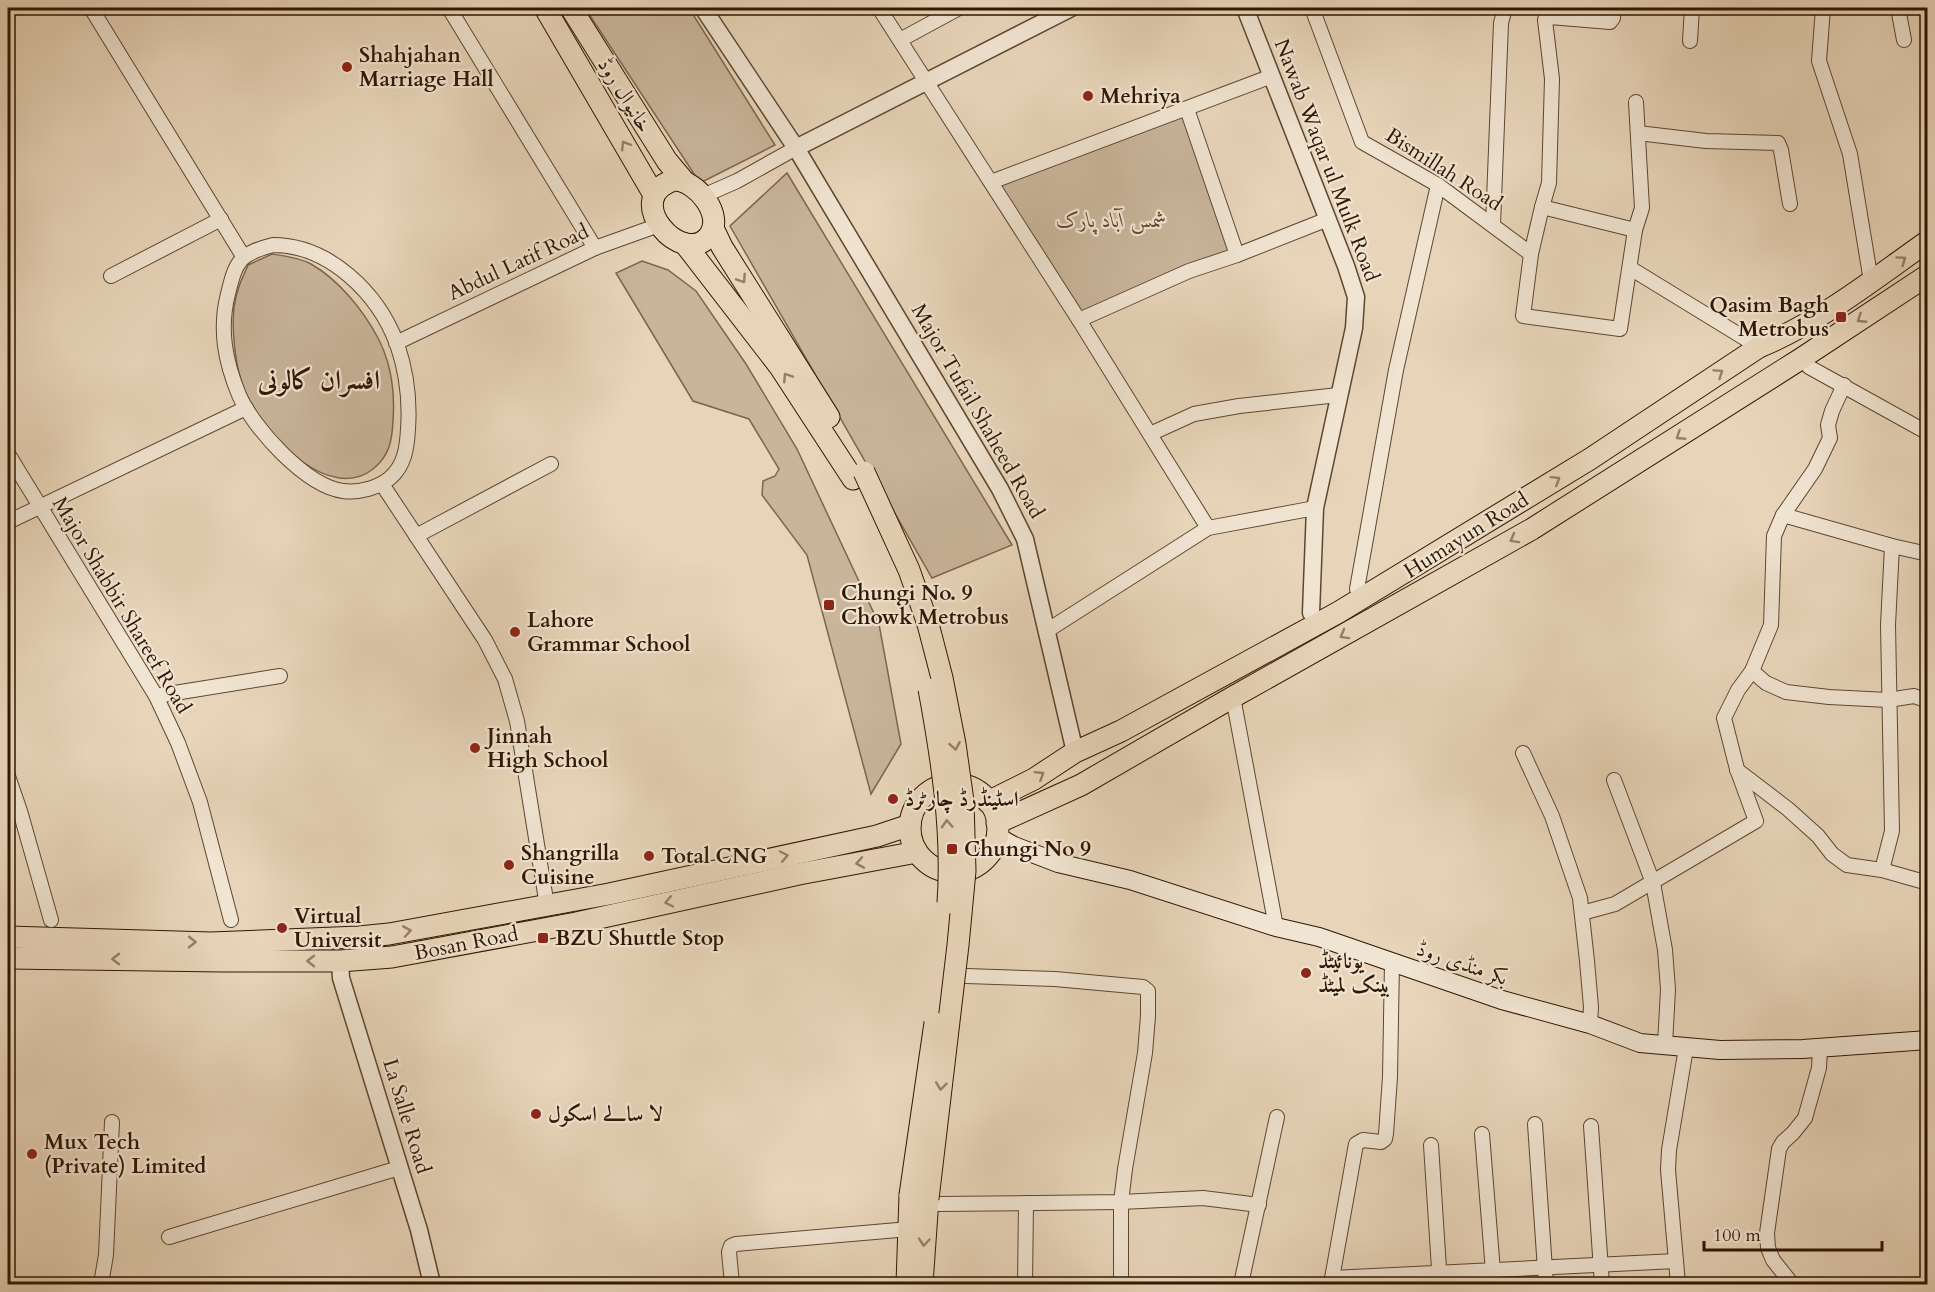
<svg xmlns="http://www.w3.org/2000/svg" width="1935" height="1292" viewBox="0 0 1935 1292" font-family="Cardo,Amiri,serif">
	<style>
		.green { fill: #c9b59a; stroke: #7d664d; stroke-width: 1.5 }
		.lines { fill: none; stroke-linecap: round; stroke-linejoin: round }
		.minor-casing { stroke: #5f462e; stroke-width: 16 }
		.tertiary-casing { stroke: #5f462e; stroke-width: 19 }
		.secondary-casing { stroke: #311600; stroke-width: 20 }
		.primary-casing { stroke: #311600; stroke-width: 23 }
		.minor { stroke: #f0e4d2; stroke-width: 14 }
		.tertiary { stroke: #f0e4d2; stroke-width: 16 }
		.secondary { stroke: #f0e4d2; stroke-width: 18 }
		.primary { stroke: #e8d5b9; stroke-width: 21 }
		.primary-bridge-casing { stroke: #311600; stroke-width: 23; stroke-linecap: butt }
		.primary-bridge { stroke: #e8d5b9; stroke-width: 21 }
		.oneway { stroke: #967f66 }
		.poi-dot { fill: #8f2418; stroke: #f0e4d2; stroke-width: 2 }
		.labels { text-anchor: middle; stroke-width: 4.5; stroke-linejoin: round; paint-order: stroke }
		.poi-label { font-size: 21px; font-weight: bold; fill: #311600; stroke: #f0e4d2; text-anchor: start }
		.street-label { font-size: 21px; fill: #311600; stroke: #f0e4d2 }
		.park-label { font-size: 21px; font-style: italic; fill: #5f462e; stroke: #f0e4d2 }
		.district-label { font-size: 27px; font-weight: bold; fill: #311600; stroke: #f0e4d2 }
	</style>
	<rect width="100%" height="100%" fill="#e8d5b9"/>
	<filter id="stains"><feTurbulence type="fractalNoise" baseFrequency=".00333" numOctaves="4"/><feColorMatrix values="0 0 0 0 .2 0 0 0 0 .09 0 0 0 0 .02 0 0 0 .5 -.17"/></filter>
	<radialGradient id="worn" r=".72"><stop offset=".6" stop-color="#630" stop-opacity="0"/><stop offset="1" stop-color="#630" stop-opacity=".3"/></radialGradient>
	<!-- green -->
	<g class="green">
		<polygon points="585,8 689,8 775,145 700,183"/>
		<polygon points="1185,113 1232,253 1080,317 995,184"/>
		<polygon points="787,173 1012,545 932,578 730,226"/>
		<path d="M272,254C285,256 300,258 311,264C339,280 363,310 378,338C391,363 395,393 393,421C392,442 389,456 373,469C330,503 267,437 249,401C235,374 228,318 238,290C240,281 245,273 248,265Z"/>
		<polygon points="642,261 668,270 696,291 746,364 797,449 879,624 901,744 871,794 807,555 762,495 763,481 775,476 779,469 749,419 693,401 616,273"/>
	</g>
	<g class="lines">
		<defs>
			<g id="minor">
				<polyline points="91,8 243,256"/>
				<polyline points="449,8 595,248"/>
				<polyline points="879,8 1079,320 1208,528"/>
				<polyline points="1312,8 1362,142 1438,185 1531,254"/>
				<polyline points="1823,8 1819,61 1850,154 1871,281"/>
				<polyline points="1898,8 1904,40"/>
				<polyline points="900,40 959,8"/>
				<polyline points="1690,41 1692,8"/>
				<polyline points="1187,109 1237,255"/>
				<polyline points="1638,133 1706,141 1778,143 1781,150 1790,204"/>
				<polyline points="991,182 1272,76"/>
				<polyline points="703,196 737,181 796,148"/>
				<polygon points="1542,207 1635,230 1620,329 1523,316 1531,254"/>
				<polyline points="1542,207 1549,183 1552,79 1545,20 1550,17 1610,22 1613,18 1614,8"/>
				<polyline points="1493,225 1501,23 1505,8"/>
				<polyline points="1635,230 1642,208 1636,102"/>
				<path d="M273,245C329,245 378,293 397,344C406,370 410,401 408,429C407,447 405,465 390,478C378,488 359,493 343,491C306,486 253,428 239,395C225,361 219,329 228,294C236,261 239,254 273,245Z"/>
				<polyline points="1630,268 1759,347"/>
				<polyline points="111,276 221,219"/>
				<polyline points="1079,320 1189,271 1237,255 1328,219"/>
				<polyline points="396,343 595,248 659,225"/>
				<polyline points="1809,367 1928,433"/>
				<polyline points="1150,434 1194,414 1239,406 1338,395"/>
				<polyline points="8,454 156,696 178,743 200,802 231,920"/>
				<polyline points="382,484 485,640 505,679 517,721 547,906"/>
				<polyline points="1783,515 1892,546 1928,554"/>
				<polyline points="8,522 246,408"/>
				<polyline points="416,536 551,464"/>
				<polyline points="1357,589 1396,370 1438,185"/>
				<polyline points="1048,630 1208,528 1315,508"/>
				<polyline points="1752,671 1766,683 1786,692 1829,697 1888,700 1914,696 1928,701"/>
				<polyline points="156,696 280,676"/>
				<polyline points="1233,697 1276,927"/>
				<polyline points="1523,753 1552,816 1580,898 1587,961 1591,1007 1590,1024"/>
				<polyline points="1737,770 1788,809 1818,836 1832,854 1847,865 1882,870 1928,883"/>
				<polyline points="8,776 20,811 51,920"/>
				<polyline points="1614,780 1653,883 1665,950 1668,989 1665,1045"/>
				<polyline points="1882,870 1892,831 1888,625 1892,546"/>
				<polyline points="1582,913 1615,904 1756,821 1737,769 1724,718 1738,690 1752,671 1771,625 1774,536 1783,515 1815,469 1830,438 1828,425 1832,411 1844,385"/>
				<polyline points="966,976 1055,979 1143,987 1148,991 1148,1016 1145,1053 1125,1169 1121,1202 1121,1284"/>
				<polyline points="1535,1124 1546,1284"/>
				<polyline points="1591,1126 1602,1284"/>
				<polyline points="1482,1134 1494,1284"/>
				<polyline points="1431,1145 1440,1284"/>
				<polyline points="938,1204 1121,1202 1203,1198 1259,1205"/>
				<polyline points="169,1237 399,1168"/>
				<polyline points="1332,1278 1676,1261"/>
				<polyline points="101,1284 106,1255 112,1122"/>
				<polyline points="732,1284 729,1252 731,1246 736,1244 898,1230"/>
				<polyline points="1025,1284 1026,1203"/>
				<polyline points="1241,1284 1277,1117"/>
				<polyline points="1331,1284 1356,1144 1363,1140 1381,1142 1385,1139 1386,1134 1390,1077 1392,962"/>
				<polyline points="1678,1284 1668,1170 1669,1150 1686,1048"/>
				<polyline points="1792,1284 1773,1260 1768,1248 1767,1233 1779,1149 1783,1142 1793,1133 1805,1118 1819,1068 1820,1048"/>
			</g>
			<g id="tertiary">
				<polyline points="703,8 796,148 1071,8"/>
				<polyline points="1245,8 1346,266 1356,297 1354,328 1315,508 1311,613"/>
				<polyline points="796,148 1000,489 1025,539 1075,752"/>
				<polyline points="340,961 341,978 419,1230 432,1284"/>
			</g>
			<polyline id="secondary" points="996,836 1014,846 1058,863 1130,880 1276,927 1319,937 1502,1000 1590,1024 1640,1043 1720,1050 1803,1049 1928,1040"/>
			<g id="primary">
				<polyline points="545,8 654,195"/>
				<polyline points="571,8 667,161 683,180"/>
				<path d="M674,180C697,180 725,216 709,236C683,269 619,198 674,180Z"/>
				<polyline points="713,228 722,247 829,417"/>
				<polyline points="685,244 780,367 853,479"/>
				<circle cx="954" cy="828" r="44"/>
				<path d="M988,802L1034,779L1075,752L1121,731L1339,612L1590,459L1759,347C1820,322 1874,279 1928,241"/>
				<polyline points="997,823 1081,785 1233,697 1532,529 1799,360 1928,275"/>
				<polyline points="8,937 211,943 359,937 389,934 609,894 877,836 910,825"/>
				<polyline points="8,958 222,961 340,961 392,957 576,923 799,874 917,852"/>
				<polyline points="907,1284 910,1195"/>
				<polyline points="922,1284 928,1199"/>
			</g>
		</defs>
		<!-- minor casing -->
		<use href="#minor" class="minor-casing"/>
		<!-- tertiary casing -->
		<use href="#tertiary" class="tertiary-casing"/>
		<!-- secondary casing -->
		<use href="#secondary" class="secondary-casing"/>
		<!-- primary casing -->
		<use href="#primary" class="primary-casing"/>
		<!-- minor -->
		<use href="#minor" class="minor"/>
		<!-- tertiary -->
		<use href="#tertiary" class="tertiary"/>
		<!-- secondary -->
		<use href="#secondary" class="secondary"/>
		<!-- primary -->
		<use href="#primary" class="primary"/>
		<defs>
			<g id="primary-bridge">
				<polyline points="864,472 909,570 928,624 942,678 955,744 963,801 965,871 958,945 928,1199"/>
				<path d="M929,689C942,760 953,831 948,903"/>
				<polyline points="910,1195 935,1023"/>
			</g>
		</defs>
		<!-- primary-bridge casing -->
		<use href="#primary-bridge" class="primary-bridge-casing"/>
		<!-- primary-bridge -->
		<use href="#primary-bridge" class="primary-bridge"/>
	</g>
	<!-- one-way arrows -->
	<defs><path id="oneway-chevron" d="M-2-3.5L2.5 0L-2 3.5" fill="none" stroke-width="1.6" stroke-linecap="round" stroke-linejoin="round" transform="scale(1.5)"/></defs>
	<g class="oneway">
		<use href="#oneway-chevron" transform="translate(625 145) rotate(-122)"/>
		<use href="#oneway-chevron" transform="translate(1902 260) rotate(-35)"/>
		<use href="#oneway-chevron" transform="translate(742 279) rotate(57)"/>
		<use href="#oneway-chevron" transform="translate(1861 319) rotate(147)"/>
		<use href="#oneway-chevron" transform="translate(1719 373) rotate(-34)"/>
		<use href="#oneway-chevron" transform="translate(787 377) rotate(-123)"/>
		<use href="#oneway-chevron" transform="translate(1680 436) rotate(147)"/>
		<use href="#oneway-chevron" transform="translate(1556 480) rotate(-32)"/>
		<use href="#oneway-chevron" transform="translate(1514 539) rotate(151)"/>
		<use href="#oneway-chevron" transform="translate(1344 635) rotate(151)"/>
		<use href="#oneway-chevron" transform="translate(955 746) rotate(80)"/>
		<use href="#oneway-chevron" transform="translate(1040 775) rotate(-32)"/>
		<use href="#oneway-chevron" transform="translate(947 824) rotate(-93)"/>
		<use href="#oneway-chevron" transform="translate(784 856) rotate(-12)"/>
		<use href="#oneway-chevron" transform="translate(860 863) rotate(170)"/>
		<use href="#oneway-chevron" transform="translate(669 902) rotate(168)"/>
		<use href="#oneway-chevron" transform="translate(407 931) rotate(-10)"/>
		<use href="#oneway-chevron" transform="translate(192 942) rotate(1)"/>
		<use href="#oneway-chevron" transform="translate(116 959) rotate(-180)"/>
		<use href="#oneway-chevron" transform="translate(311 961) rotate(180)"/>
		<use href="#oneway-chevron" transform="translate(941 1086) rotate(97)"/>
		<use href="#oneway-chevron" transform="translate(924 1242) rotate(95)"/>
	</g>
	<!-- markers -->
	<g class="poi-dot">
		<circle cx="347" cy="67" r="6"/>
		<circle cx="1088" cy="96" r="6"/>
		<rect x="1835" y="311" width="12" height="12" rx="3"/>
		<rect x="823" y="599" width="12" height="12" rx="3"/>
		<circle cx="515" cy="632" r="6"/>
		<circle cx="475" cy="748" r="6"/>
		<circle cx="893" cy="799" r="6"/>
		<rect x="946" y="843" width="12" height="12" rx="3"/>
		<circle cx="649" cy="856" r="6"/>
		<circle cx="509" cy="865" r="6"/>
		<circle cx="282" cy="928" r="6"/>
		<rect x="537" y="932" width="12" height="12" rx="3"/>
		<circle cx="1306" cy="973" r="6"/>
		<circle cx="536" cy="1114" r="6"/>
		<circle cx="32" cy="1154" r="6"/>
	</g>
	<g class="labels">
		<!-- poi labels -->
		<g class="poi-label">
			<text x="359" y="62">Shahjahan<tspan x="359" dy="24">Marriage Hall</tspan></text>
			<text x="1100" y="103">Mehriya</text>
			<text x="1829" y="312" text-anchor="end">Qasim Bagh<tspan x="1829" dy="24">Metrobus</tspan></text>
			<text x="841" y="600">Chungi No. 9<tspan x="841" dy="24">Chowk Metrobus</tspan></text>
			<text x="527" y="627">Lahore<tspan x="527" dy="24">Grammar School</tspan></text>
			<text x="487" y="743">Jinnah<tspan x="487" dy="24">High School</tspan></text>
			<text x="905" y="806">اسٹینڈرڈ چارٹرڈ</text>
			<text x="964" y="856">Chungi No 9</text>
			<text x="521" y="860">Shangrilla<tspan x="521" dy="24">Cuisine</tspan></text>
			<text x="661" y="863">Total CNG</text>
			<text x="294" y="923">Virtual<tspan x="294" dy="24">Universit</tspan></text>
			<text x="555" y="945">BZU Shuttle Stop</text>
			<text x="1318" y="968">یونائیٹڈ<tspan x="1318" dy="24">بینک لمیٹڈ</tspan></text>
			<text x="548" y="1121">لا سالے اسکول</text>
			<text x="44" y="1149">Mux Tech<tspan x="44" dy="24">(Private) Limited</tspan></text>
		</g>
		<!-- street labels -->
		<g class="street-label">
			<text transform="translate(625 95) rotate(58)" y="7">خانیوال روڈ</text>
			<text transform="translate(1327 160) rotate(69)" y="7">Nawab Waqar ul Mulk Road</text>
			<text transform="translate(1444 169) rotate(33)" y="7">Bismillah Road</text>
			<text transform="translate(518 262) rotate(-25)" y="7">Abdul Latif Road</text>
			<text transform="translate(978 411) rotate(60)" y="7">Major Tufail Shaheed Road</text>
			<text transform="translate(1466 535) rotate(-32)" y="7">Humayun Road</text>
			<text transform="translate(122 605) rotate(59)" y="7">Major Shabbir Shareef Road</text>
			<text transform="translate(466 943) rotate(-11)" y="7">Bosan Road</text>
			<text transform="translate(1462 963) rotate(19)" y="7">بکر منڈی روڈ</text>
			<text transform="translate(407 1116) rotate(73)" y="7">La Salle Road</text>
		</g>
		<!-- park labels -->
		<g class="park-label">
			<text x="1112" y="227">شمس آباد پارک</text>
		</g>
		<!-- district labels -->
		<g class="district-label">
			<text x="319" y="389">افسران کالونی</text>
		</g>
	</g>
	<!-- margin -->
	<rect width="1935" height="1292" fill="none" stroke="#e8d5b9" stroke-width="30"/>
	<rect x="9" y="9" width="1917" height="1274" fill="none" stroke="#311600" stroke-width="3"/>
	<rect x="15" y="15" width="1905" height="1262" fill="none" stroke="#311600" stroke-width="1.5"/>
	<!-- scale -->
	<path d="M1704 1241v9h178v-9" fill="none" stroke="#311600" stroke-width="3"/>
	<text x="1713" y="1241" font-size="18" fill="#311600" stroke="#f0e4d2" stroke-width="4.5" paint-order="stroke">100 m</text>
	<rect width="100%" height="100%" filter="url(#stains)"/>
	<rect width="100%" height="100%" fill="url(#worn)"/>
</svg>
